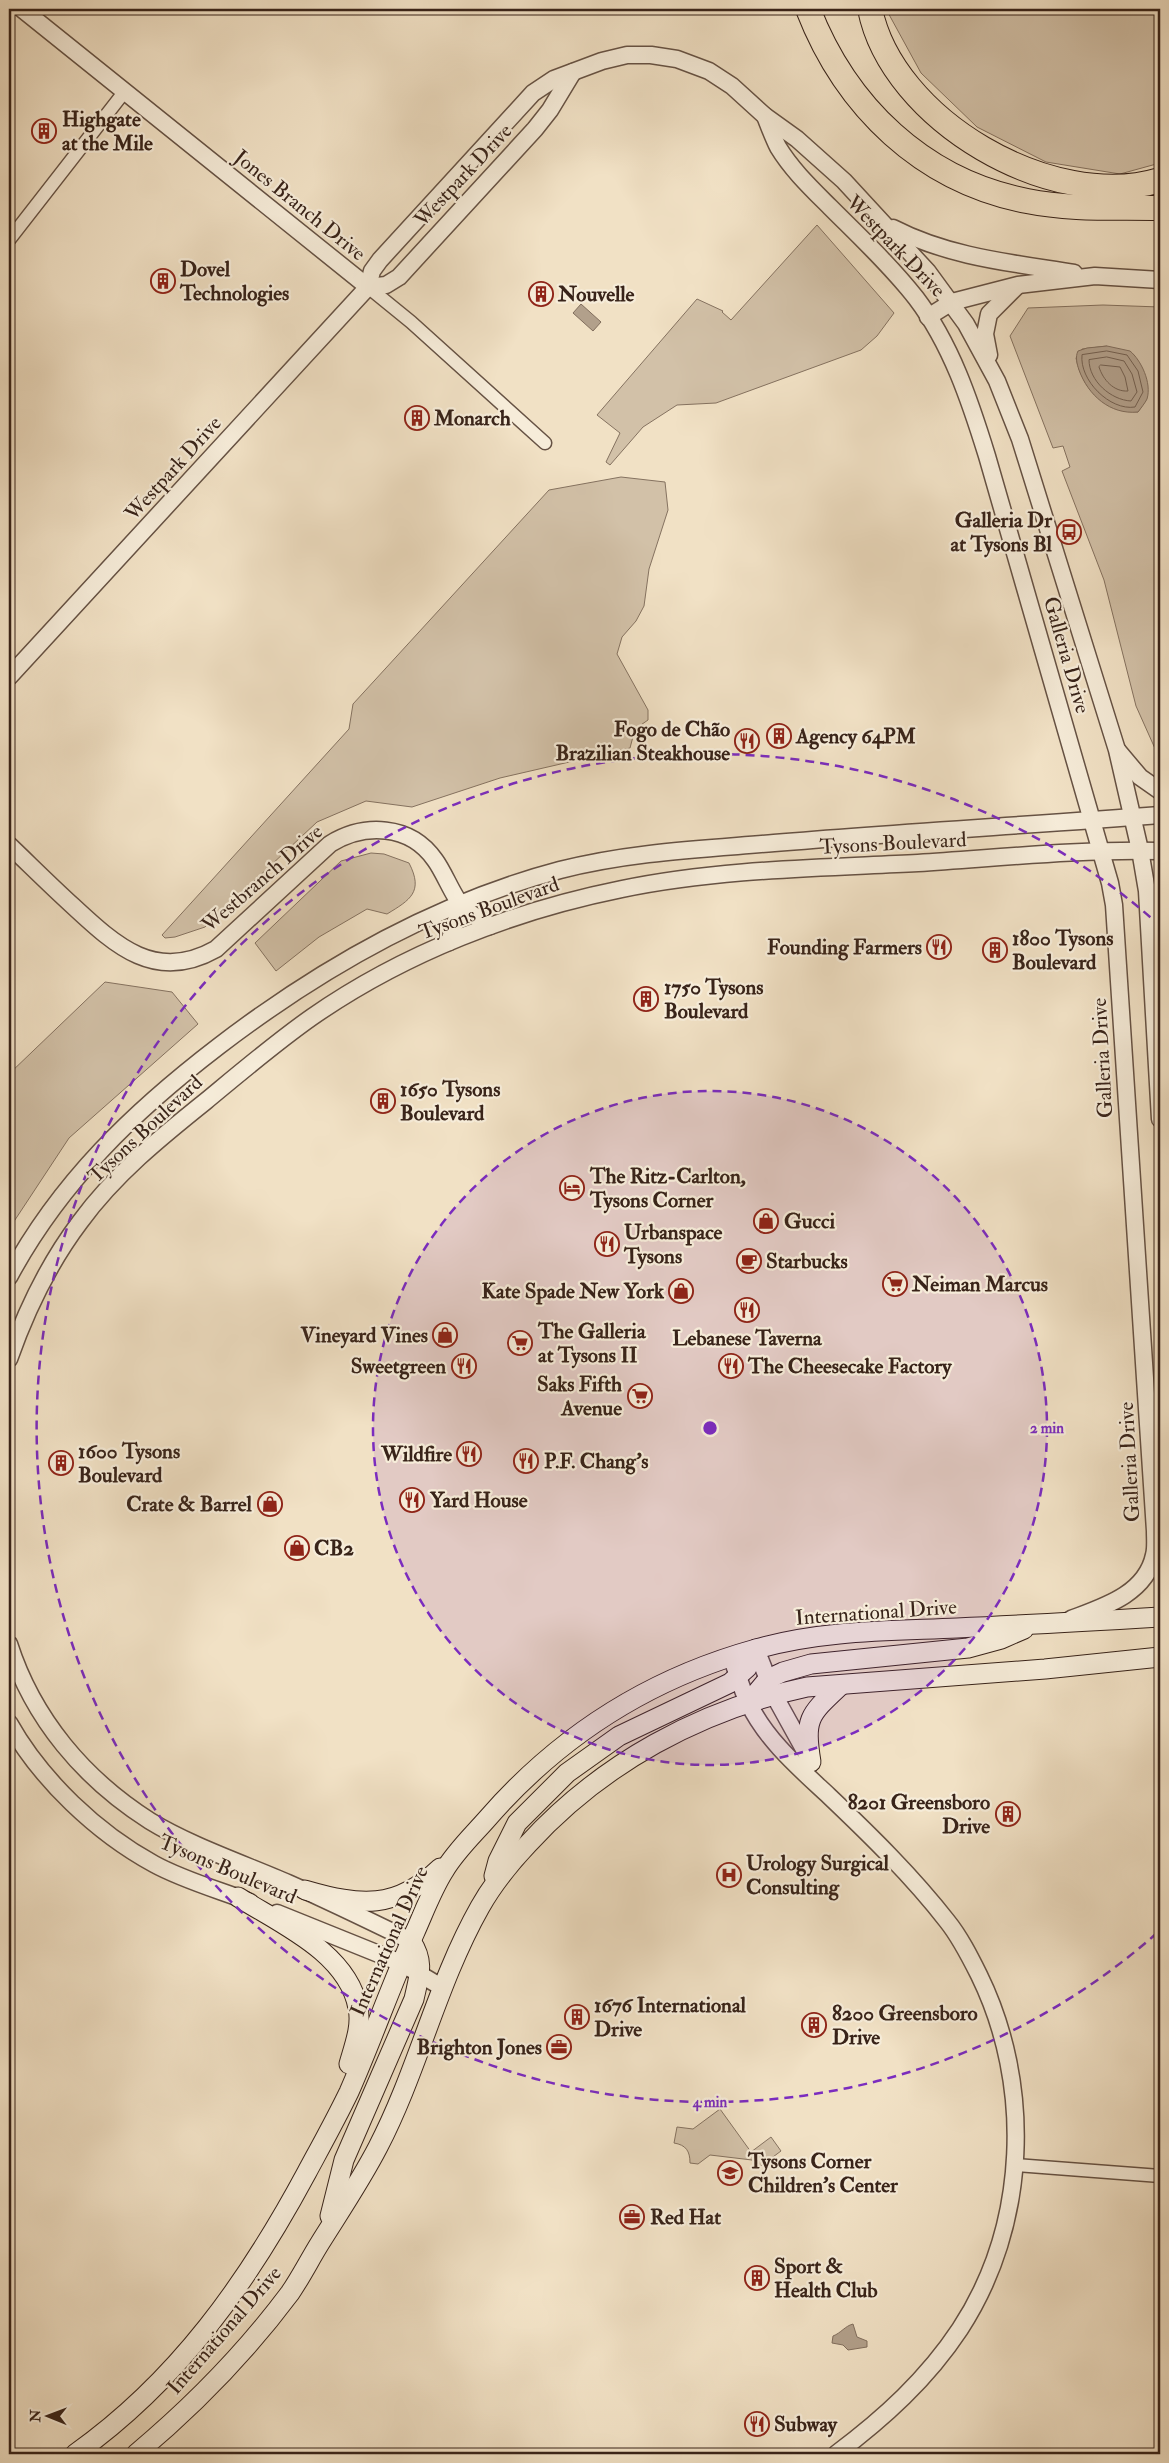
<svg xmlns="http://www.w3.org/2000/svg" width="1169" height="2463" viewBox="0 0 1169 2463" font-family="'IM FELL Double Pica',serif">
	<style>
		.green { fill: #d2c1a8; stroke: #857260; fill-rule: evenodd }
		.water { fill: #b2a08b; stroke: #816e5d }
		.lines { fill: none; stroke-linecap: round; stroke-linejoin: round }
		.shore { stroke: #756252; stroke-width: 1 }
		.minor-casing { stroke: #665244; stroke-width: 15 }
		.tertiary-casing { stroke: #665244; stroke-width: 19 }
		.secondary-casing { stroke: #382319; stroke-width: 21 }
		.motorway-casing { stroke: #382319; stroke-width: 26 }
		.minor { stroke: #f6ecd9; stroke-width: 12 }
		.tertiary { stroke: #f6ecd9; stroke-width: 16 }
		.secondary { stroke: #f6ecd9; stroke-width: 19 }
		.motorway { stroke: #f1e1c5; stroke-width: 24 }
		.ring { fill: none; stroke: #7b2cbf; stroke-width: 2.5; stroke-dasharray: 9 6 }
		.labels { text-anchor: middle; stroke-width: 4.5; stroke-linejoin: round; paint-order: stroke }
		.poi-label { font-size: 21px; font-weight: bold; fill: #382319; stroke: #f6ecd9; text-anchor: start }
		.street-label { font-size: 21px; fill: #382319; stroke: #f6ecd9 }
		.centre { fill: #7b2cbf; stroke: #f6ecd9; stroke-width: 2.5 }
		.ring-label { font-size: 15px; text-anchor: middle; font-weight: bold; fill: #7b2cbf; stroke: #f6ecd9; stroke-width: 4.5; stroke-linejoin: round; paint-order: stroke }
	</style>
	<rect width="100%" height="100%" fill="#f1e1c5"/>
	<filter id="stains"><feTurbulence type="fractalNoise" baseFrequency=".004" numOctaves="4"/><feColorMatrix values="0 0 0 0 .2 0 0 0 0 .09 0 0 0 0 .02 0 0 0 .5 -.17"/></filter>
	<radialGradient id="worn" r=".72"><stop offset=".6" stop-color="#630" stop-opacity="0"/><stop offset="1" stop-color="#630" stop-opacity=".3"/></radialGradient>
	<!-- green -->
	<g class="green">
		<polygon points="886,9 1160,9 1160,163 1120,174 1046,162 977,127 921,73"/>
		<polygon points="817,225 894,313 877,336 861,350 716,403 677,405 643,427 610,465 606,462 620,433 597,415 697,299 723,311 722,312 731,320"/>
		<path d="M1103,305L1160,307V754L1157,753L1136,706L1104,580L1062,471L1070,467L1063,446L1053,448L1010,336L1028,308ZM1107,346L1146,400L1138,412C1105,410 1083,392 1076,358L1082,349Z"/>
		<polygon points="621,477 665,482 668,510 649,569 644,606 636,621 622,637 617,654 648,710 648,720 635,729 630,748 500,778 412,807 366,801 317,822 205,927 175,937 165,938 162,935 349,729 353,704 549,490"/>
		<path d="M371,853L384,854L409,863C424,892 410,900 387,914L367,909L319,937L276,971L255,943L341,861Z"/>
		<polygon points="105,982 172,992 198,1024 69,1138 9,1229 9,1074"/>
		<path d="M720,2109L751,2152L771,2137L781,2151L758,2168L752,2160L710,2155L698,2164L690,2163C690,2151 686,2145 674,2143L677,2127L693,2129Z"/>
	</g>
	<!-- water -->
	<g class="water">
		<polygon points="581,304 601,322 593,331 573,313"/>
		<path d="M1107,346L1130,351C1141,360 1152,383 1147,399C1145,403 1141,408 1138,412C1110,415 1088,395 1079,370C1077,364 1075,357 1078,351L1087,348Z"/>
		<path d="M853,2324L857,2337L867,2341V2347L848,2350L843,2345L832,2343L833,2336C841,2333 845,2326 853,2324Z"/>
	</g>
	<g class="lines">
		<!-- shore -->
		<g class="shore">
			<path d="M1107,351L1127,355L1138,371L1143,392L1135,407C1110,411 1079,380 1082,355Z"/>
			<path d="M1107,357L1124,361L1132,374L1137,392L1131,401C1111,400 1089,381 1089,360Z"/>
			<path d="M1101,365L1120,367L1125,377L1128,391C1114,392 1103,380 1099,367Z"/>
		</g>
		<defs>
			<g id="minor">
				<polyline points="9,240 125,91"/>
				<polyline points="368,287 411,322 545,443"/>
				<polyline points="1015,2165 1160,2176"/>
			</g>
			<g id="tertiary">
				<polyline points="22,9 368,287"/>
				<path d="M765,116C769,126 773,137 778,147C792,170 811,188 830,207C859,236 890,265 916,298C951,344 970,401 987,456L1110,883L1114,905L1155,1531C1155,1539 1156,1548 1154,1555C1146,1594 1103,1607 1071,1619"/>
				<path d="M893,228C949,257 1012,263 1074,273"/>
				<polyline points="368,287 386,285 399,277 535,129 550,110 573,72"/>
				<polyline points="928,317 952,302 1018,285 1095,276 1160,280"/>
				<polyline points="989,355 985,334 989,314 1016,287"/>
				<polyline points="9,677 368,287 372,271 380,260 533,93 554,79 602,61 627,55 651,55 677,59 709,71 732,86 765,116 797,139 844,181 928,272 966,324 997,381 1020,439 1117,750 1140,850 1147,891 1160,1119"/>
				<polyline points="1118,751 1140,777 1160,791"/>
				<path d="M9,845C30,865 51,886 73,906C116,946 156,983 216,949L330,844C364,823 410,824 435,860C444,872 453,896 462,906C470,914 481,920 490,926"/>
				<polyline points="449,942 461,905"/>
				<path d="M9,1277C60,1182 134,1111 219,1046C321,968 435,903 560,870C630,852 703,849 774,843C903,832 1032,825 1160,815"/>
				<path d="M9,1359C26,1311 49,1263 80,1222C114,1175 161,1137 206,1101C241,1072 275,1043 312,1017C404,953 513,911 622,889C718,869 820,868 918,863C998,858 1080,849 1160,851"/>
				<path d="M9,1644C33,1719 84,1779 150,1821C189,1845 244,1864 288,1883C329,1901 370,1921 411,1941"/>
				<polyline points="756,1649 774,1695 810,1760"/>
				<path d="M731,1657C737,1671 741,1688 748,1702C766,1740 799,1768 829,1796C870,1835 912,1876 947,1921C960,1937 970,1957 979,1975C1033,2085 1028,2225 960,2329C927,2379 884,2418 836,2454"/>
				<path d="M9,1723C41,1780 97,1833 154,1864C183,1880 219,1890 250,1902"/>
				<polyline points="277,1913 401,1963 443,1988"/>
			</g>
			<g id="secondary">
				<polyline points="748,1703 768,1679 783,1672 811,1664 968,1648 1001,1639 1024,1629"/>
				<path d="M811,1762C804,1718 809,1715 841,1685"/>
				<polyline points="494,1876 498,1861 517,1823 567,1773 619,1736 730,1683 747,1668 756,1649"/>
				<path d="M305,1890C360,1906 396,1910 440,1868"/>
				<path d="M238,1897C281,1924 348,1953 358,2008C362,2026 354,2046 349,2064"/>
				<path d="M330,2216L344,2160L414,1999C419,1976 425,1962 411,1941"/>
				<path d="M75,2454C178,2381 248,2282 307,2172C321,2146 336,2119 349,2092C372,2040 391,1985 415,1932C424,1912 432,1890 444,1871C455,1852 472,1836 487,1819C560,1735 648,1679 756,1649C822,1630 890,1631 957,1628C1025,1625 1093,1621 1160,1617"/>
				<path d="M136,2454C192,2407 246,2352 290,2293C301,2277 310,2259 320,2243C340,2211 361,2180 378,2147C418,2070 437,1983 480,1907C493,1884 510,1863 528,1844C602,1763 700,1710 807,1687L1045,1669L1160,1657"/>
			</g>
			<g id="motorway">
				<path d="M808,9C846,107 923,181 1027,201C1071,210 1116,207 1160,208"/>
				<path d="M870,9C892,120 1052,213 1160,180"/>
			</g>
		</defs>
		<!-- minor casing -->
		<use href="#minor" class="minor-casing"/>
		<!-- tertiary casing -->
		<use href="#tertiary" class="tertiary-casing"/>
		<!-- secondary casing -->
		<use href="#secondary" class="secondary-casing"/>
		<!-- motorway casing -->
		<use href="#motorway" class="motorway-casing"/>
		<!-- minor -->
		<use href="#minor" class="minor"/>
		<!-- tertiary -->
		<use href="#tertiary" class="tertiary"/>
		<!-- secondary -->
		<use href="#secondary" class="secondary"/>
		<!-- motorway -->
		<use href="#motorway" class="motorway"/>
	</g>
	<!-- distance rings -->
	<circle cx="710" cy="1428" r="337" fill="#7b2cbf" fill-opacity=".12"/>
	<g class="ring">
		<circle cx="710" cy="1428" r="337"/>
		<path d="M1157 1933A674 674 0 1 1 1157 923"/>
	</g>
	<!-- icons -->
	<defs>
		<symbol id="building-ring" viewBox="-11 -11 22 22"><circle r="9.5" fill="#f6ecd9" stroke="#8f2418" stroke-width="1.5"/><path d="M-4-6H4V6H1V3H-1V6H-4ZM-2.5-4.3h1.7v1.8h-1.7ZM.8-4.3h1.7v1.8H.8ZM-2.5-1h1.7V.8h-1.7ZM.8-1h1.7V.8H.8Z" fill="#8f2418"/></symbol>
		<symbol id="bus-ring" viewBox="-11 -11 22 22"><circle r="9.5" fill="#f6ecd9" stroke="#8f2418" stroke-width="1.5"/><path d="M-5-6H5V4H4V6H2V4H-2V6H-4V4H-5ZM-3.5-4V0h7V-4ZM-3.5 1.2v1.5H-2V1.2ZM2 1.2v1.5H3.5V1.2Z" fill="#8f2418"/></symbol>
		<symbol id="restaurant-ring" viewBox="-11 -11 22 22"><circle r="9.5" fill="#f6ecd9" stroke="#8f2418" stroke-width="1.5"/><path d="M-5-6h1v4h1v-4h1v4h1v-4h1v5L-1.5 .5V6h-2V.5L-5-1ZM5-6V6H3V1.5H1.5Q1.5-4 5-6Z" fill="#8f2418"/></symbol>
		<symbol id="hotel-ring" viewBox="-11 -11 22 22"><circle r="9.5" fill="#f6ecd9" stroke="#8f2418" stroke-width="1.5"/><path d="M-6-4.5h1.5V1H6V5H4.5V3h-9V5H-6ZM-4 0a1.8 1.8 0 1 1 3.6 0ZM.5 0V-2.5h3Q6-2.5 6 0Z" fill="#8f2418"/></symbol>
		<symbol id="shop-ring" viewBox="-11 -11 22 22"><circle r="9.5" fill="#f6ecd9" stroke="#8f2418" stroke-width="1.5"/><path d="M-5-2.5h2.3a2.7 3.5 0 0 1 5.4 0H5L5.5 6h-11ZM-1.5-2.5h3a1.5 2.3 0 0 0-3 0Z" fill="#8f2418"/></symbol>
		<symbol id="cafe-ring" viewBox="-11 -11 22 22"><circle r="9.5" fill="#f6ecd9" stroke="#8f2418" stroke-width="1.5"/><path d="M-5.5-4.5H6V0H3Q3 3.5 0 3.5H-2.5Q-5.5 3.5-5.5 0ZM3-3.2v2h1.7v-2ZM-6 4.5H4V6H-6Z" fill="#8f2418"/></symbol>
		<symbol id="supermarket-ring" viewBox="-11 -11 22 22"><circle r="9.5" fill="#f6ecd9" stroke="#8f2418" stroke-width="1.5"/><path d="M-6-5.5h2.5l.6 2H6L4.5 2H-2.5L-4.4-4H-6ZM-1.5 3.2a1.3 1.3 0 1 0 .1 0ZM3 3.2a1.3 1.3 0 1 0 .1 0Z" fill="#8f2418"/></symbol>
		<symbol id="hospital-ring" viewBox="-11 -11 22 22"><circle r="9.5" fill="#f6ecd9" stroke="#8f2418" stroke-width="1.5"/><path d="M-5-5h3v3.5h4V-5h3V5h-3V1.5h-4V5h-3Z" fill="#8f2418"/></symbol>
		<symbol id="office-ring" viewBox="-11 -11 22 22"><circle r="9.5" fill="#f6ecd9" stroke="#8f2418" stroke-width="1.5"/><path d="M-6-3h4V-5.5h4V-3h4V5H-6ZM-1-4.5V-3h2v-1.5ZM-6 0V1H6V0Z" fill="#8f2418"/></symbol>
		<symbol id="school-ring" viewBox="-11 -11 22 22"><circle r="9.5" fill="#f6ecd9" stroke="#8f2418" stroke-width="1.5"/><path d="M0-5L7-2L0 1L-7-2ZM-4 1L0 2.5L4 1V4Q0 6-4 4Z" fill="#8f2418"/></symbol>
	</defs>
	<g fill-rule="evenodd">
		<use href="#building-ring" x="30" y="117" width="28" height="28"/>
		<use href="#building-ring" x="149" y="267" width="28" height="28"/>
		<use href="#building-ring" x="527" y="280" width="28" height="28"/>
		<use href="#building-ring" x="403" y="404" width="28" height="28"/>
		<use href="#bus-ring" x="1055" y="518" width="28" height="28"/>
		<use href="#building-ring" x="765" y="722" width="28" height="28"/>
		<use href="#restaurant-ring" x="733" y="727" width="28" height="28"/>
		<use href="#restaurant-ring" x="925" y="933" width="28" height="28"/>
		<use href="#building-ring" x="981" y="936" width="28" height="28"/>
		<use href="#building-ring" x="632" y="985" width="28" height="28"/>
		<use href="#building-ring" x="369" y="1087" width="28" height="28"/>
		<use href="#hotel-ring" x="558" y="1174" width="28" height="28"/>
		<use href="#shop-ring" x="752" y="1207" width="28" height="28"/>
		<use href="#restaurant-ring" x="593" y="1230" width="28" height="28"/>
		<use href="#cafe-ring" x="735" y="1247" width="28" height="28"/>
		<use href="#supermarket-ring" x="881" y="1270" width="28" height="28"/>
		<use href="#shop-ring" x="667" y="1277" width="28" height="28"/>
		<use href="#restaurant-ring" x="733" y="1296" width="28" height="28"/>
		<use href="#shop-ring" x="431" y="1321" width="28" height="28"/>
		<use href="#supermarket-ring" x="506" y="1329" width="28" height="28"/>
		<use href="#restaurant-ring" x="450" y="1352" width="28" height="28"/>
		<use href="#restaurant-ring" x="717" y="1352" width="28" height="28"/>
		<use href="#supermarket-ring" x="626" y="1382" width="28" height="28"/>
		<use href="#restaurant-ring" x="455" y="1440" width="28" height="28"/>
		<use href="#restaurant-ring" x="512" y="1447" width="28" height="28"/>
		<use href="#building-ring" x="47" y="1449" width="28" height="28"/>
		<use href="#restaurant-ring" x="398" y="1486" width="28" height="28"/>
		<use href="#shop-ring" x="256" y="1490" width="28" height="28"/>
		<use href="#shop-ring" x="283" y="1534" width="28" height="28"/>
		<use href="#building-ring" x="994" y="1800" width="28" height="28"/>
		<use href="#hospital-ring" x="715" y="1861" width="28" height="28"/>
		<use href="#building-ring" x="563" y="2003" width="28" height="28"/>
		<use href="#building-ring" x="800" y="2011" width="28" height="28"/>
		<use href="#office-ring" x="545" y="2033" width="28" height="28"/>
		<use href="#school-ring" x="716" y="2159" width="28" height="28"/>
		<use href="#office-ring" x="618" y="2203" width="28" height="28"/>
		<use href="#building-ring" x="743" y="2264" width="28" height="28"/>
		<use href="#restaurant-ring" x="743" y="2410" width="28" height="28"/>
	</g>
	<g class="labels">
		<!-- poi labels -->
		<g class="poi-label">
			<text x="62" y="126">Highgate<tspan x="62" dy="24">at the Mile</tspan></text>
			<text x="180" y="276">Dovel<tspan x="180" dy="24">Technologies</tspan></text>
			<text x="558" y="301">Nouvelle</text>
			<text x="434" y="425">Monarch</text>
			<text x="1052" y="527" text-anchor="end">Galleria Dr<tspan x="1052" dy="24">at Tysons Bl</tspan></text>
			<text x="730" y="736" text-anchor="end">Fogo de Chão<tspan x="730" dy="24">Brazilian Steakhouse</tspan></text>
			<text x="796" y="743">Agency 64PM</text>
			<text x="1012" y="945">1800 Tysons<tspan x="1012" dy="24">Boulevard</tspan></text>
			<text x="922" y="954" text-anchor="end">Founding Farmers</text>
			<text x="664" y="994">1750 Tysons<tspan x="664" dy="24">Boulevard</tspan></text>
			<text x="400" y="1096">1650 Tysons<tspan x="400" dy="24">Boulevard</tspan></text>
			<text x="590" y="1183">The Ritz-Carlton,<tspan x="590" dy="24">Tysons Corner</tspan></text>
			<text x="784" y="1228">Gucci</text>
			<text x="624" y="1239">Urbanspace<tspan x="624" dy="24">Tysons</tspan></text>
			<text x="766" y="1268">Starbucks</text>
			<text x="912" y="1291">Neiman Marcus</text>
			<text x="664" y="1298" text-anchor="end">Kate Spade New York</text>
			<text x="538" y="1338">The Galleria<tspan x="538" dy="24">at Tysons II</tspan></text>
			<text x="428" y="1342" text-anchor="end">Vineyard Vines</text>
			<text x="747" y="1345" text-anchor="middle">Lebanese Taverna</text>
			<text x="446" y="1373" text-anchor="end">Sweetgreen</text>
			<text x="748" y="1373">The Cheesecake Factory</text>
			<text x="622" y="1391" text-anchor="end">Saks Fifth<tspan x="622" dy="24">Avenue</tspan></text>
			<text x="78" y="1458">1600 Tysons<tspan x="78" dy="24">Boulevard</tspan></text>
			<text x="452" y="1461" text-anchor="end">Wildfire</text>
			<text x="544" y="1468">P.F. Chang's</text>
			<text x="430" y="1507">Yard House</text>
			<text x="252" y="1511" text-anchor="end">Crate &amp; Barrel</text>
			<text x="314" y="1555">CB2</text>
			<text x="990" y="1809" text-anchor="end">8201 Greensboro<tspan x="990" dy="24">Drive</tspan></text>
			<text x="746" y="1870">Urology Surgical<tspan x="746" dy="24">Consulting</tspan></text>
			<text x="594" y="2012">1676 International<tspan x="594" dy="24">Drive</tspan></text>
			<text x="832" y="2020">8200 Greensboro<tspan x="832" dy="24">Drive</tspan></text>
			<text x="542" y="2054" text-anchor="end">Brighton Jones</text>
			<text x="748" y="2168">Tysons Corner<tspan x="748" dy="24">Children's Center</tspan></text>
			<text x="650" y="2224">Red Hat</text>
			<text x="774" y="2273">Sport &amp;<tspan x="774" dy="24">Health Club</tspan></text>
			<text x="774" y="2431">Subway</text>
		</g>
		<!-- street labels -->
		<g class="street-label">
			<text transform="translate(463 175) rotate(-47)" y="7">Westpark Drive</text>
			<text transform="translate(300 205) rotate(39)" y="7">Jones Branch Drive</text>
			<text transform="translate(896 246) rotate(46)" y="7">Westpark Drive</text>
			<text transform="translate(173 468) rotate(-48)" y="7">Westpark Drive</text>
			<text transform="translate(1067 655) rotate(74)" y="7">Galleria Drive</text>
			<text transform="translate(893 843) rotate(-3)" y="7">Tysons Boulevard</text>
			<text transform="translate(262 878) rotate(-41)" y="7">Westbranch Drive</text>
			<text transform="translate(489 908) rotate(-20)" y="7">Tysons Boulevard</text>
			<text transform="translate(1102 1058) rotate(-93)" y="7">Galleria Drive</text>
			<text transform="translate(145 1129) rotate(-43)" y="7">Tysons Boulevard</text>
			<text transform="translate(1129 1462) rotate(-93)" y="7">Galleria Drive</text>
			<text transform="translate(876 1612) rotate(-4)" y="7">International Drive</text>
			<text transform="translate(228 1869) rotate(23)" y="7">Tysons Boulevard</text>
			<text transform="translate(389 1941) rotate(-66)" y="7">International Drive</text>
			<text transform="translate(224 2330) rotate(-49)" y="7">International Drive</text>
		</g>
	</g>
	<circle cx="710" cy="1428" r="8" class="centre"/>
	<g class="ring-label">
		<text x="1047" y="1433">2 min</text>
		<text x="710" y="2107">4 min</text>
	</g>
	<!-- margin -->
	<rect width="1169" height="2463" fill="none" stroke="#f1e1c5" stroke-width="30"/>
	<rect x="10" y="10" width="1149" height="2443" fill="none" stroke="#382319" stroke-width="2.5"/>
	<rect x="15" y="15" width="1139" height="2433" fill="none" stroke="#382319"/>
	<!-- north arrow -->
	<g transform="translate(48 2416) rotate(271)" stroke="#f6ecd9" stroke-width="4" paint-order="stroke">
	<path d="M0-4L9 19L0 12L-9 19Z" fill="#382319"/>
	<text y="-8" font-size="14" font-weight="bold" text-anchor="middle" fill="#382319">N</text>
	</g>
	<rect width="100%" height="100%" filter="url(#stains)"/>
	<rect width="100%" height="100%" fill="url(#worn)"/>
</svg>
